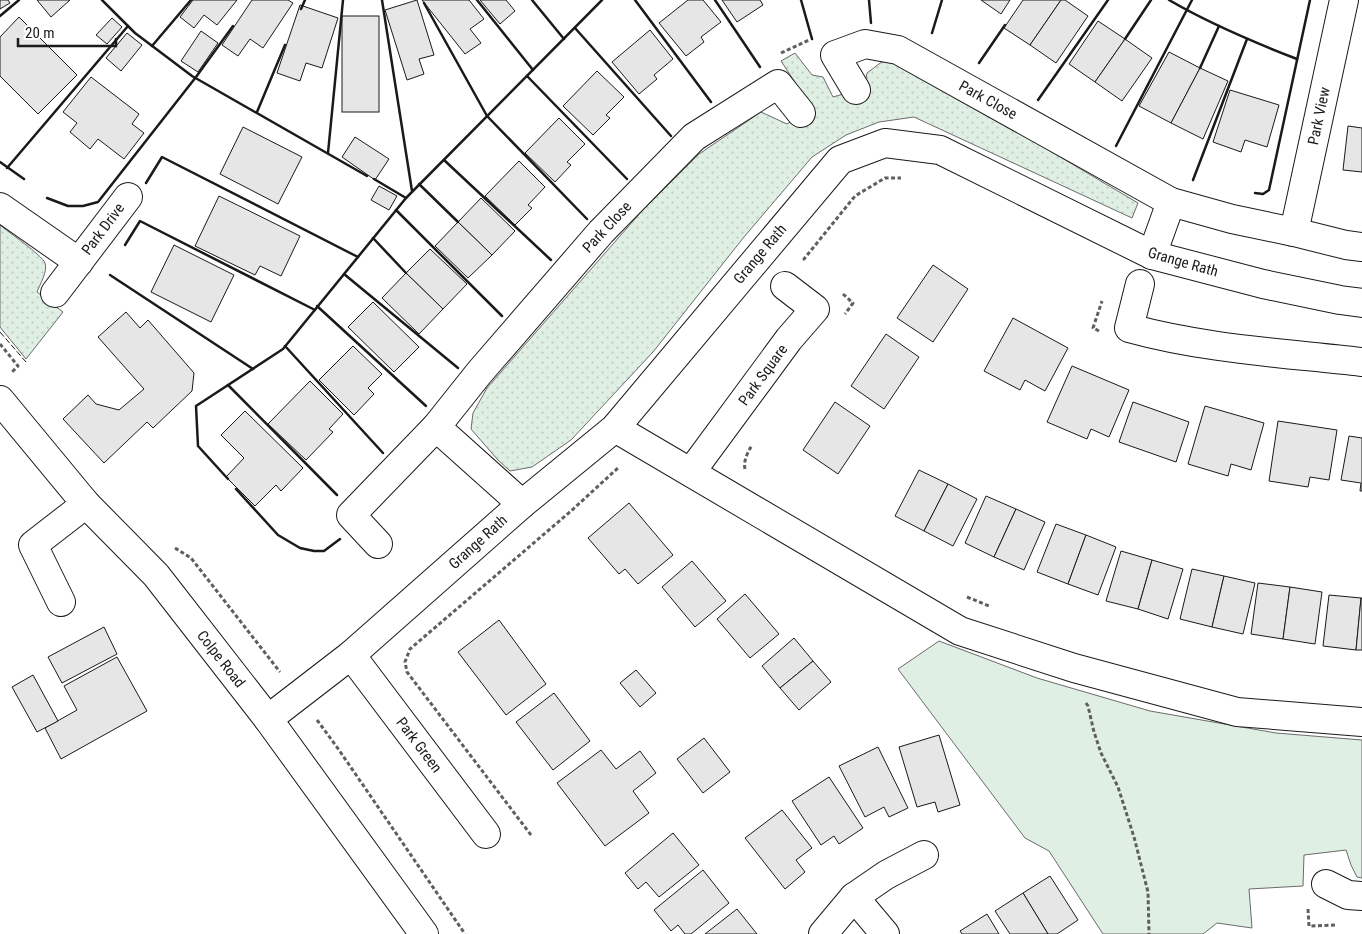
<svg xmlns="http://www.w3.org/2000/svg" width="1362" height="934" viewBox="0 0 1362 934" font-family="'Roboto Condensed',sans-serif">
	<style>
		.grass { fill: url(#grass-dots); stroke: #6a6a6a }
		.green { fill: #e0efe3; stroke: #6a6a6a }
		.building { fill: #e6e6e6; stroke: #1a1a1a }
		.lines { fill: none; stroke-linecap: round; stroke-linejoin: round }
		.minor-casing { stroke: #1a1a1a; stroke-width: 30 }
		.path { stroke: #5f5f5f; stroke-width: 3; stroke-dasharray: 4 2.5; stroke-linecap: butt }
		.minor { stroke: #fff; stroke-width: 28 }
		.fence { stroke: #1a1a1a; stroke-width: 1; stroke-dasharray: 6 2.5; stroke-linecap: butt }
		.wall { stroke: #1a1a1a; stroke-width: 2.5 }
		.labels { text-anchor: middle; stroke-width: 4; stroke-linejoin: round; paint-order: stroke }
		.street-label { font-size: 15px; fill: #1a1a1a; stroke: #fff }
	</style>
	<defs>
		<pattern id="grass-dots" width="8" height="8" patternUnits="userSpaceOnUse" patternTransform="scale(1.25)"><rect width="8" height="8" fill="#e0efe3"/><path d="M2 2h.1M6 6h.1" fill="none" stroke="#c0ccc2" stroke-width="1.8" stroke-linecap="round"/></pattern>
	</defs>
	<rect width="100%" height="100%" fill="#fff"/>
	<!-- grass -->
	<g class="grass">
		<polygon points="795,53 812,75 823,77 833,97 864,88 867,73 883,61 898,61 1138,203 1132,218 914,117 879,122 846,135 812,157 744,237 653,352 571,440 532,467 510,471 498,460 471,429 473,413 487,388 641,212 699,154 761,112 787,124 812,108 781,61"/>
		<path d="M0,225C8,232 42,255 45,263C48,271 40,284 37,292L63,312L26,359L0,327Z"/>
	</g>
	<!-- green -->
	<polygon class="green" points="939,641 1037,678 1150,711 1276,733 1362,740 1362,878 1357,877 1351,865 1346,850 1304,855 1303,886 1249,889 1252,928 1217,923 1203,934 1103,934 1049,851 1025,838 898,669"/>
	<!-- building -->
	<g class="building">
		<polygon points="0,0 8,0 10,3 0,9"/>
		<polygon points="37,0 70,0 51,17"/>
		<polygon points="193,0 237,0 217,25 204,15 194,28 180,17"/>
		<polygon points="252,0 288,0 293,3 263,48 250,39 238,56 222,45"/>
		<polygon points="417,0 434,55 419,59 424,74 407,80 385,10"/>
		<polygon points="422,0 469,0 484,19 470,29 481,43 465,54"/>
		<polygon points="480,0 506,0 515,11 500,24"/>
		<polygon points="688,0 703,0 721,22 701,37 704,42 686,56 659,23"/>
		<polygon points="722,0 760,0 763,5 737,22"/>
		<polygon points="981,0 1010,0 1001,14"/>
		<polygon points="1023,0 1061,0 1030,45 1004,28"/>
		<polygon points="1061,0 1065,0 1088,16 1056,63 1030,45"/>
		<polygon points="300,5 338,18 322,68 306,63 300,81 277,73"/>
		<rect x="342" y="16" width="37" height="96"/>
		<polygon points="19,17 77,75 38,114 0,76 0,37"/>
		<polygon points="112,18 122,27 107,44 96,35"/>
		<polygon points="1098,21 1125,39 1095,82 1069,64"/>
		<polygon points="650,30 673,59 654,75 657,79 639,94 612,62"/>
		<polygon points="201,31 218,43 198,72 181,61"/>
		<polygon points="127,33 142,45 121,71 106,58"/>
		<polygon points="1125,39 1152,58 1122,101 1095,82"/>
		<polygon points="1169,52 1200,68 1171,123 1139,106"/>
		<polygon points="1200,68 1228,81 1203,139 1171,123"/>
		<polygon points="597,71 624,97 606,115 610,118 593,135 563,106"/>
		<polygon points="91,77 139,114 132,124 144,133 124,159 98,139 90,149 70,132 77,123 63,112"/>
		<polygon points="1230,90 1279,105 1267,147 1245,140 1241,152 1213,142"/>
		<polygon points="559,118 585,144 567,162 571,165 555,182 525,153"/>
		<polygon points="1348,126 1362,128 1362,172 1343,170"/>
		<polygon points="243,127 302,157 278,204 220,174"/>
		<polygon points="355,137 389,159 375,180 342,157"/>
		<polygon points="519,161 545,187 528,205 532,208 515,225 485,196"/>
		<polygon points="379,186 397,196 389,210 371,200"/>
		<polygon points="219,196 300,236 281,276 260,266 255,275 195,246"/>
		<polygon points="481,198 515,231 492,255 458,222"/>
		<polygon points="458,222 492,255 468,278 435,246"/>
		<polygon points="174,245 234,275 211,322 151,292"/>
		<polygon points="430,249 467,284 443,309 406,273"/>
		<polygon points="933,265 968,289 933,342 897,318"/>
		<polygon points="406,273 443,309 419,334 382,298"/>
		<polygon points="373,302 419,347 394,372 348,327"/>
		<polygon points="126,312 140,328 148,320 194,373 192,391 153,428 147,422 104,463 63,419 88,395 96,404 119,410 144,389 98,337"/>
		<polygon points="1013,318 1068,348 1045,391 1025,380 1020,390 984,371"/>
		<polygon points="886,334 919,357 884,409 851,386"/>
		<polygon points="353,346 382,374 368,388 374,394 354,415 319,380"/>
		<polygon points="1072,366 1129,390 1109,437 1091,429 1087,439 1047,422"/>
		<polygon points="310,381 343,414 329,429 333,432 306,460 268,424"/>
		<polygon points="835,402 870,426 838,474 803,450"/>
		<polygon points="1133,402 1189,422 1176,462 1119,442"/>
		<polygon points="1205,406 1264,423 1251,470 1231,464 1228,476 1188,464"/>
		<polygon points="245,411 303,468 281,491 276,485 255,506 226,477 244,458 221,435"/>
		<polygon points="1278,421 1337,430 1329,480 1310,477 1308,487 1269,481"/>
		<polygon points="1349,436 1362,438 1362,491 1360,491 1361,483 1341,480"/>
		<polygon points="919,470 948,484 924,531 895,516"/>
		<polygon points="948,484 977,499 953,546 924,531"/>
		<polygon points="986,496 1016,509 994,557 965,543"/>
		<polygon points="629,503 673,555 638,584 625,569 619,574 588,538"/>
		<polygon points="1016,509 1045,522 1024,570 994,557"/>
		<polygon points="1056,524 1086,535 1068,584 1037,572"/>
		<polygon points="1086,535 1116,547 1098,595 1068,584"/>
		<polygon points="1121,551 1152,560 1138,609 1106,601"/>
		<polygon points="1152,560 1183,569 1168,619 1138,609"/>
		<polygon points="692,561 726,601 695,627 662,587"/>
		<polygon points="1192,569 1224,576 1212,627 1180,619"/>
		<polygon points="1224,576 1255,583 1243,634 1212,627"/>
		<polygon points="1258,583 1290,587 1283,639 1251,634"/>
		<polygon points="1290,587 1322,592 1315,644 1283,639"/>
		<polygon points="745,594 779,634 750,658 717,619"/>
		<polygon points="1329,595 1361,598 1356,650 1323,646"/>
		<polygon points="1361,598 1362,598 1362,650 1356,650"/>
		<polygon points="499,620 546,684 506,715 458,652"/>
		<polygon points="104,627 117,654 62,683 48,657"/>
		<polygon points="794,638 813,661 780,688 762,666"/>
		<polygon points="117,657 147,711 61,759 45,728 77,710 64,686"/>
		<polygon points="813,661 831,682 799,710 780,688"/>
		<polygon points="636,670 656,693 640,707 620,683"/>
		<polygon points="33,675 58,721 37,732 12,687"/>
		<polygon points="554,693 590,741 553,770 516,722"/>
		<polygon points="939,735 960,805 938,812 935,802 917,807 899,747"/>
		<polygon points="704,738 730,772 703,793 677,759"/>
		<polygon points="878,747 908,808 889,817 884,807 865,817 839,766"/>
		<polygon points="601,750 616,769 640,751 656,773 633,791 649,813 605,846 557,783"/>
		<polygon points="829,777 863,828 839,844 834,836 821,845 792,801"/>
		<polygon points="782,810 812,848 796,860 805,872 785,889 745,838"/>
		<polygon points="673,833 699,865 659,897 646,882 638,889 625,873"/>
		<polygon points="703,870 729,903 691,934 685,934 678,925 671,931 654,910"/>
		<polygon points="1050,876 1078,920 1057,934 1048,934 1023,893"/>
		<polygon points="1023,893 1048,934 1010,934 995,911"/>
		<polygon points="737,909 757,934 705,934"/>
		<polygon points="987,914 999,934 962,934 960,931"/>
	</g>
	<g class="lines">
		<defs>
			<g id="minor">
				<polyline points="856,90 835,55 865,44 898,50 1171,202 1232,219 1294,232 1346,245 1362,247"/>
				<polyline points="0,207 79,262"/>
				<polyline points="1294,232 1344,0"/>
				<polyline points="1152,255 1171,202"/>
				<path d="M1140,284L1129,328C1205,349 1284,353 1362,362"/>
				<polyline points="55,293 128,197"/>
				<polyline points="0,400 86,504 156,575 268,719 424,934"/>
				<polyline points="436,427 522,504"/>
				<polyline points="615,428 960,631 1074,668 1237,712 1362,722"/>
				<polyline points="691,472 789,339 815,309 785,286"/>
				<polyline points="378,544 351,515 436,427 479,373 601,232 694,137 778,84 801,113"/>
				<polyline points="61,602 33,545 86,504"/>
				<polyline points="351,655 486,834"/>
				<polyline points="268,719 351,655 522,504 615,428 840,160 885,143 940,150 1152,255 1263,284 1340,300 1362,303"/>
				<polyline points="1326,884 1348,895 1362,896"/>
				<polyline points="854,897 885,934"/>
				<polyline points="823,934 854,897 886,875 924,855"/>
			</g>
		</defs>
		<!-- minor casing -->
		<use href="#minor" class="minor-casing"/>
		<!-- path -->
		<g class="path">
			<polyline points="781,53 809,40"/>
			<polyline points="805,260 804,259 855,196 885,178 901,178"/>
			<polyline points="843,294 853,303 845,314"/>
			<polyline points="1099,331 1093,328 1102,301"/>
			<polyline points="0,344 18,366 12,372"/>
			<path d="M745,469C743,461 748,452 752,445"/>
			<polyline points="175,548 191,558 280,672"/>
			<polyline points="967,597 989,606"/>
			<polyline points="1086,703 1088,706 1094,732 1101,753 1118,787 1134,837 1148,892 1149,934"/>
			<polyline points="317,720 339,750 465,934"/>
			<polyline points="531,835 407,672 405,662 410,649 571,511 619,467"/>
			<polyline points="1308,909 1309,926 1336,925"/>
		</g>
		<!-- minor -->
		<use href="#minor" class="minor"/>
		<!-- fence -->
		<polyline class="fence" points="0,332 26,362"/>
		<!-- wall -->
		<g class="wall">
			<polyline points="102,0 135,33 192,76 367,176"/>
			<polyline points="382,0 412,191"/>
			<polyline points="477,0 533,70"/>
			<polyline points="532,0 564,39"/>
			<polyline points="635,0 711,102"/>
			<polyline points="715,0 760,67"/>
			<polyline points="801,0 812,39"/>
			<polyline points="869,0 871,23"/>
			<path d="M1169,0C1210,24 1253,42 1297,59"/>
			<polyline points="424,3 487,116 587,219"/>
			<polyline points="301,9 305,0"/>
			<polyline points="0,16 19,0"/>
			<polyline points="575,28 671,136"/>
			<polyline points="932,33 942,0"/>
			<polyline points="1125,39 1151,0"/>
			<polyline points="152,46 191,0"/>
			<polyline points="979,63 1005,25"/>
			<polyline points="1200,68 1219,26"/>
			<polyline points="527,76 627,179"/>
			<polyline points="1038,100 1108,0"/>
			<polyline points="257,112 285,45"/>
			<polyline points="1116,146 1192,0"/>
			<polyline points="328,153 343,0"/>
			<polyline points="444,160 551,260"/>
			<polyline points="0,162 24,179"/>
			<polyline points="7,168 128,26"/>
			<polyline points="374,179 406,198"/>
			<polyline points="1193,180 1247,39"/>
			<polyline points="146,183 162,157 358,257"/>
			<polyline points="419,184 458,222"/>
			<polyline points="1255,193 1263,194 1269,190 1310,0"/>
			<polyline points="47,198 68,206 83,206 98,202 196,77 233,26"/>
			<polyline points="396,210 502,316"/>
			<polyline points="373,238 406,273"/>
			<polyline points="125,245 140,221 315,310"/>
			<polyline points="344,274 458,368"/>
			<polyline points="110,275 253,369"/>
			<polyline points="317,306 426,406"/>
			<polyline points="285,346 383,453"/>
			<polyline points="228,385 337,495"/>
			<polyline points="228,479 198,446 196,406 283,349 406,198 602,0"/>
			<polyline points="236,489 278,535 300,548 314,551 324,551 340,539"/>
		</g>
	</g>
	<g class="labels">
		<!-- street labels -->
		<g class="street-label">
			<text transform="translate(988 100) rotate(29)" y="5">Park Close</text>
			<text transform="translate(1319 116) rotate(-78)" y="5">Park View</text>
			<text transform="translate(607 227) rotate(-47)" y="5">Park Close</text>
			<text transform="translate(103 229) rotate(-53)" y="5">Park Drive</text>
			<text transform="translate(760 254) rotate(-50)" y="5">Grange Rath</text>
			<text transform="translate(1183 262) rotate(16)" y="5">Grange Rath</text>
			<text transform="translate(763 375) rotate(-54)" y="5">Park Square</text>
			<text transform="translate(478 542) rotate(-42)" y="5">Grange Rath</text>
			<text transform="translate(221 659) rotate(52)" y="5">Colpe Road</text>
			<text transform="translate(419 745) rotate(53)" y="5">Park Green</text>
		</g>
	</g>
	<!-- scale -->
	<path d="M18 38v8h98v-8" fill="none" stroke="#1a1a1a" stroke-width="2.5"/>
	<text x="25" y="38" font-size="15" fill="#1a1a1a" stroke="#ffffff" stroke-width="4" paint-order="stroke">20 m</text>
</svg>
